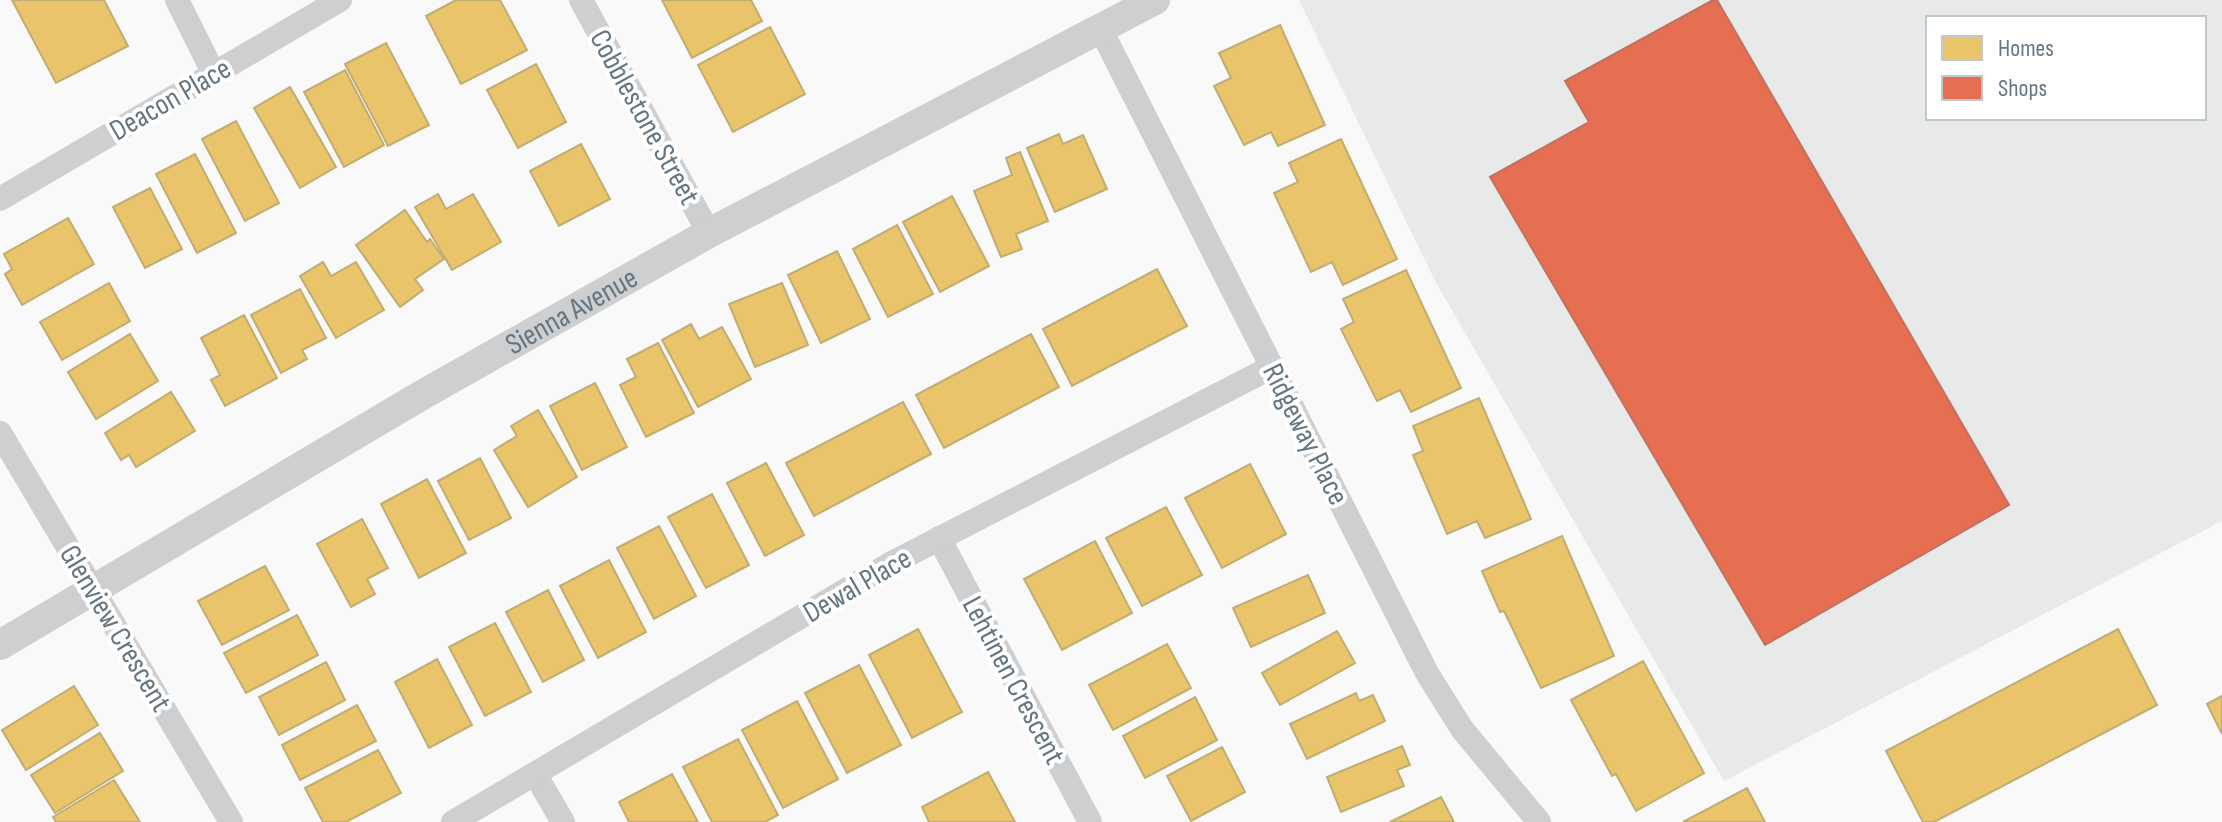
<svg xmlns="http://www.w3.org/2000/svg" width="2222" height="822" viewBox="0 0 2222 822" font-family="'Sofia Sans Condensed',sans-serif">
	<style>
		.built { fill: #e8e9e9; fill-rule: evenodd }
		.homes { fill: #e9c46a; stroke: #c1ad72; stroke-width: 2 }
		.shops { fill: #e76f51; stroke: #c07160; stroke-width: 2 }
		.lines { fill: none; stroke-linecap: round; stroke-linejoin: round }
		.minor { stroke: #cecfd0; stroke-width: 24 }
		.tertiary { stroke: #cecfd0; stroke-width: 30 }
		.labels { text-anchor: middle; stroke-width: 8; stroke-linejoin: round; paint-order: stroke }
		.street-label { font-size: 30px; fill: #657683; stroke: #fff }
	</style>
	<rect width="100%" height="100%" fill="#f9f9f9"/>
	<!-- built -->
	<path class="built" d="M1299,0H2222V521L1724,781L1435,281ZM1928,18H2204V118H1928Z"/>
	<!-- homes -->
	<g class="homes">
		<polygon points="12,0 104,0 128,46 56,83"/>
		<polygon points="456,0 500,0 527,50 461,84 426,16"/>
		<polygon points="662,0 751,0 762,21 692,58"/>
		<polygon points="1280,25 1325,125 1278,146 1271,132 1244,145 1214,86 1231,78 1219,53"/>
		<polygon points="770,27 805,94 733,132 698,65"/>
		<polygon points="386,43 429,125 388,146 345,64"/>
		<polygon points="536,64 566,122 518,148 487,90"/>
		<polygon points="345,70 384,145 344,167 304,92"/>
		<polygon points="290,87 336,167 300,188 254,108"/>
		<polygon points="236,121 279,203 245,221 202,139"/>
		<polygon points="1059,134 1063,144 1083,135 1107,189 1055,212 1027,148"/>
		<polygon points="1341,139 1397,259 1343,285 1332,262 1311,272 1274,193 1298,182 1289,163"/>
		<polygon points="581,144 610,199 559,226 530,171"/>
		<polygon points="1020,152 1048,221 1016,234 1022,249 1001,257 974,191 1012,175 1006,158"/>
		<polygon points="195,154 236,233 197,253 156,174"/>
		<polygon points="150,188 182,249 145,268 113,207"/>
		<polygon points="438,194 446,209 473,194 501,242 452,270 415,207"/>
		<polygon points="952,196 989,266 940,292 903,222"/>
		<polygon points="405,210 427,242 430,239 444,259 415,279 423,290 400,307 356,245"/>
		<polygon points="68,218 94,264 22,305 5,274 12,269 4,254"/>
		<polygon points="897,225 933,294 888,317 853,249"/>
		<polygon points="837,251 870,319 821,343 788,275"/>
		<polygon points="323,262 331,276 356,262 384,310 336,338 300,276"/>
		<polygon points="1157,269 1187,326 1072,386 1043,329"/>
		<polygon points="1406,270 1461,388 1411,412 1400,390 1377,401 1341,329 1354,322 1343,299"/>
		<polygon points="109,283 130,321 62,360 40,322"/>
		<polygon points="782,283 808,345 755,367 729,304"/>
		<polygon points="300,289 326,338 302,350 307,359 281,373 251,315"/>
		<polygon points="244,315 277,378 225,406 211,380 220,375 201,338"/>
		<polygon points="691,324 699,339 722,327 751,379 698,407 662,340"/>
		<polygon points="130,334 158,381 96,419 68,372"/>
		<polygon points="1031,334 1059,387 944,448 916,395"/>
		<polygon points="658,343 694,413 646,437 620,385 636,377 627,359"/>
		<polygon points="595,383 627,447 582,470 550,406"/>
		<polygon points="171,392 195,431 136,467 129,455 121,460 105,433"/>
		<polygon points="1479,398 1531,519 1485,538 1477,521 1447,534 1413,455 1423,451 1413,426"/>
		<polygon points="903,402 931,454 814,516 786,463"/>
		<polygon points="538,410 577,477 528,507 494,450 517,436 511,426"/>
		<polygon points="480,458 511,518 469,540 438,481"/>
		<polygon points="766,463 804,535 765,556 727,483"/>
		<polygon points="1250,464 1286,534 1222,568 1185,498"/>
		<polygon points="427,479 466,553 419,578 381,504"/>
		<polygon points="712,494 749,565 706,588 668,517"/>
		<polygon points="1166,507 1202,575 1142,606 1106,538"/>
		<polygon points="362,519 388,568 367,579 375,594 351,607 317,544"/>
		<polygon points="659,526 696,596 654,619 617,548"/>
		<polygon points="1562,536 1614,656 1541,688 1504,611 1500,612 1482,571"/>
		<polygon points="1095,541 1132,613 1062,650 1024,579"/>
		<polygon points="609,560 646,632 598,658 560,586"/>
		<polygon points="265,566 289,610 222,645 198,601"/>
		<polygon points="1308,575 1325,613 1251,647 1233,608"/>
		<polygon points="548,590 584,660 543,682 506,612"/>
		<polygon points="297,615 318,655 246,693 224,653"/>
		<polygon points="495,623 531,692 485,716 449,647"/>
		<polygon points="918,629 962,712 912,738 869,655"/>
		<polygon points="2118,629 2157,705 1934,822 1923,822 1886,751"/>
		<polygon points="1337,631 1355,663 1280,705 1262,673"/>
		<polygon points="1167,644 1191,688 1113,730 1089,685"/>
		<polygon points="437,659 472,725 429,748 395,682"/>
		<polygon points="1643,661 1704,773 1636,811 1616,774 1612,776 1571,700"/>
		<polygon points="326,662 345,700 279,735 259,697"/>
		<polygon points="859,665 901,745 847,773 805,693"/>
		<polygon points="74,686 98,725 26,770 2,730"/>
		<polygon points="1356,693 1359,701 1373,695 1385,721 1307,759 1290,724"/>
		<polygon points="2222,696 2222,734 2207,704"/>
		<polygon points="1195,697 1217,740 1145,778 1123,736"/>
		<polygon points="797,701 838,779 783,808 742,730"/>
		<polygon points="357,705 376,741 300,780 282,745"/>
		<polygon points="100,733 123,771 55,813 31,775"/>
		<polygon points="738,739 778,815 765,822 712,822 683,767"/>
		<polygon points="1402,746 1410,765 1397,770 1404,786 1341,812 1327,777"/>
		<polygon points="1222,747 1245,792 1191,821 1167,776"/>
		<polygon points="378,750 401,793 346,822 323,822 305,788"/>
		<polygon points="988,772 1015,822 929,822 922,807"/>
		<polygon points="672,774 698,822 629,822 619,802"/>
		<polygon points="114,780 140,822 56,822 53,817"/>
		<polygon points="1747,788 1765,822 1683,822"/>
		<polygon points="1441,797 1454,822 1390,822"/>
	</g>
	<!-- shops -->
	<polygon class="shops" points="1713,0 1717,0 2009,505 1765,645 1490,177 1589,122 1565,81"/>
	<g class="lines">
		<!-- minor -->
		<g class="minor">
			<polyline points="177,0 214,74"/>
			<polyline points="581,0 709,233"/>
			<polyline points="1100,28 1427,673 1462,729 1539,822"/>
			<polyline points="0,199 340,0"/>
			<polyline points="0,433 231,822"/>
			<polyline points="939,538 1090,822"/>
			<polyline points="535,774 563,822"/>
			<polyline points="453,822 890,564 1272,367"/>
		</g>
		<!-- tertiary -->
		<path class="tertiary" id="s1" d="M0,645L422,395L709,233L1155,0"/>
	</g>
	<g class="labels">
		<!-- street labels -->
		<g class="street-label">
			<text transform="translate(170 99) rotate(-30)" y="10">Deacon Place</text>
			<text transform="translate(645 117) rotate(61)" y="10">Cobblestone Street</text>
			<text dy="10" stroke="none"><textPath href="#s1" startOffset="662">Sienna Avenue</textPath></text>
			<text transform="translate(1306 434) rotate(63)" y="10">Ridgeway Place</text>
			<text transform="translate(857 585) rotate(-30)" y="10">Dewal Place</text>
			<text transform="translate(116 628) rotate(59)" y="10">Glenview Crescent</text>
			<text transform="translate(1014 680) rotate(62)" y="10">Lehtinen Crescent</text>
		</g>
	</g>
	<!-- legend -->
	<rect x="1926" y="16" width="280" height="104" fill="#ffffff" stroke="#c1c8cd" stroke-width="2"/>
	<rect x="1942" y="36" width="40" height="24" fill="#e9c46a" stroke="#c1c8cd" stroke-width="2"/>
	<text x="1998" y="56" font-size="24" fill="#657683">Homes</text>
	<rect x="1942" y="76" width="40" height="24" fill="#e76f51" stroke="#c1c8cd" stroke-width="2"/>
	<text x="1998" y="96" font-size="24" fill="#657683">Shops</text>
</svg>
